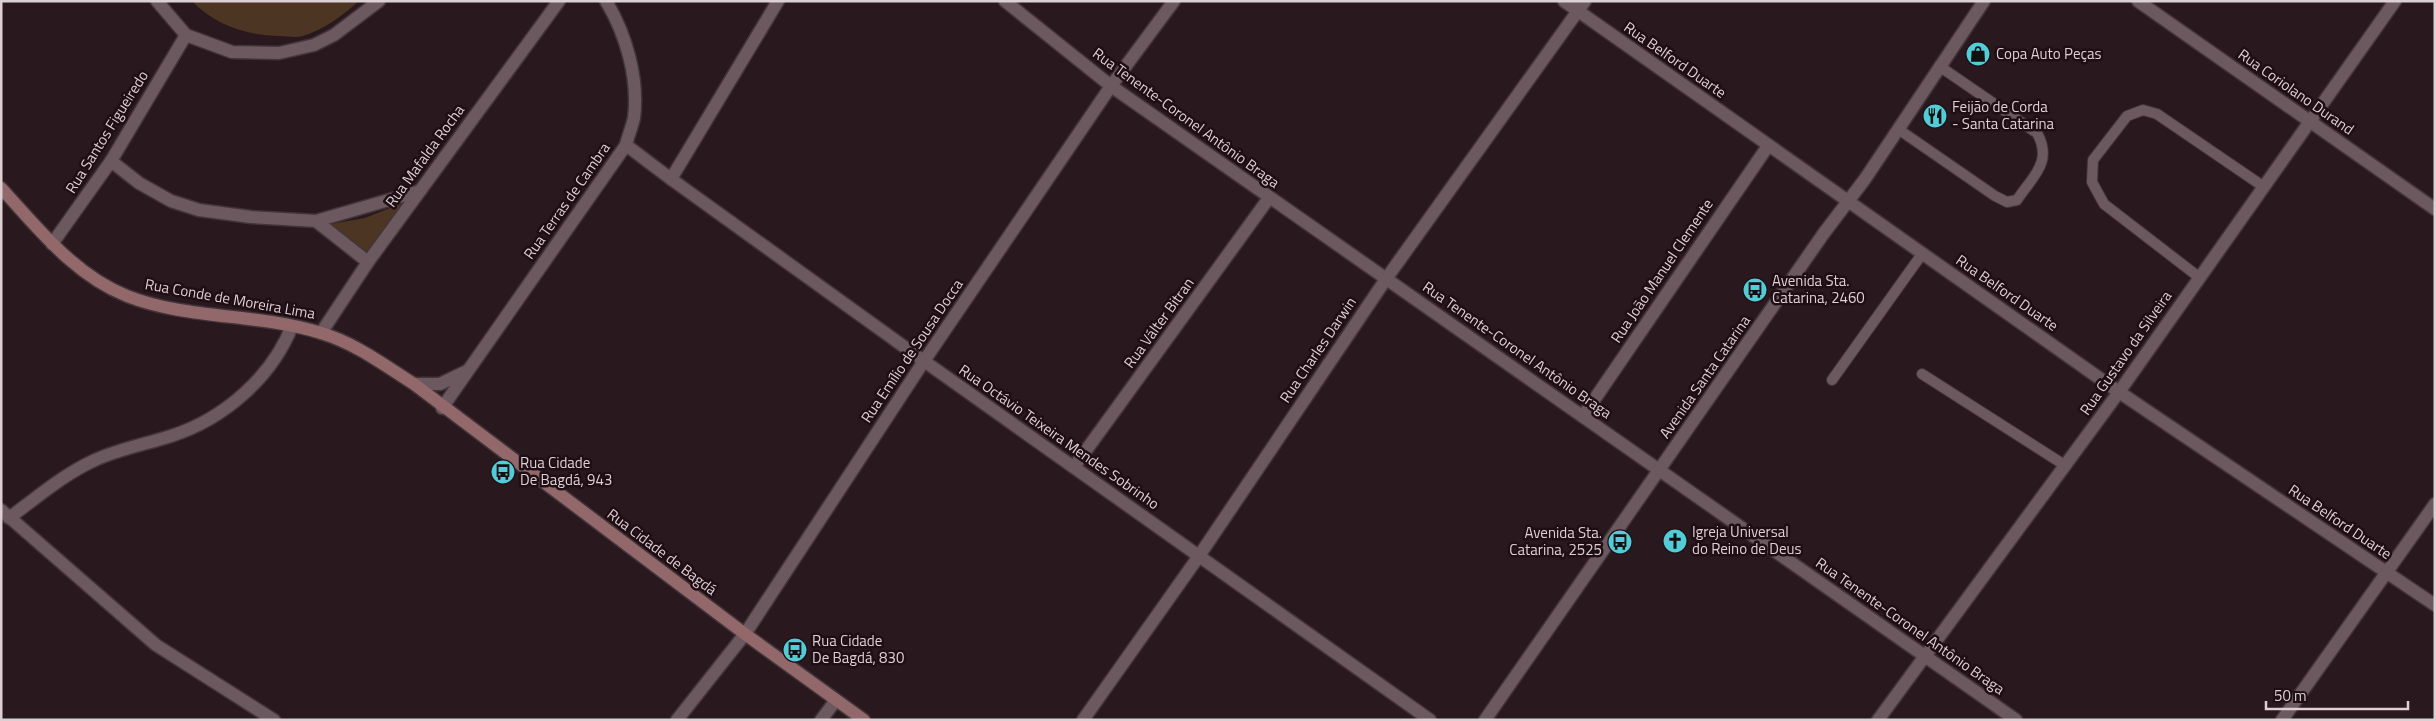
<svg xmlns="http://www.w3.org/2000/svg" width="2436" height="721" viewBox="0 0 2436 721" font-family="'Titillium Web',sans-serif">
	<style>
		.green { fill: #4d3524 }
		.lines { fill: none; stroke-linecap: round; stroke-linejoin: round }
		.service-casing { stroke: #423539; stroke-width: 12 }
		.minor-casing { stroke: #423539; stroke-width: 15 }
		.tertiary-casing { stroke: #423539; stroke-width: 15 }
		.secondary-casing { stroke: #423539; stroke-width: 15 }
		.service { stroke: #6c585f; stroke-width: 10 }
		.minor { stroke: #6c585f; stroke-width: 12 }
		.tertiary { stroke: #6c585f; stroke-width: 12 }
		.secondary { stroke: #92686a; stroke-width: 12 }
		.labels { text-anchor: middle; stroke-width: 5; stroke-linejoin: round; paint-order: stroke }
		.poi-label { font-size: 15px; fill: #ddd0d4; stroke: #1f0f15; text-anchor: start }
		.street-label { font-size: 15px; fill: #ddd0d4; stroke: #1f0f15 }
	</style>
	<rect width="100%" height="100%" fill="#29181e"/>
	<!-- green -->
	<g class="green">
		<path d="M192,1H359C342,16 325,29 303,36C296,38 287,36 280,36C246,35 216,26 192,1Z"/>
		<polygon points="405,202 370,254 325,225 365,218"/>
	</g>
	<g class="lines">
		<defs>
			<g id="service">
				<path d="M1898,129L1995,196L2007,202L2017,200C2033,176 2053,162 2037,133L1939,66"/>
				<polyline points="2200,278 2104,204 2092,182 2093,160 2127,116 2143,110 2157,114 2264,187"/>
				<polyline points="1922,374 2066,466"/>
				<polyline points="1832,380 1922,254"/>
			</g>
			<g id="minor">
				<polyline points="157,1 186,35 232,52 279,53 314,45 334,35 379,1"/>
				<path d="M606,1C626,34 639,79 634,118C632,127 628,136 626,145"/>
				<polyline points="1005,1 1111,86 2016,720"/>
				<polyline points="1564,1 2119,392 2435,605"/>
				<polyline points="111,161 139,183 171,201 199,210 251,217 316,221 420,191"/>
				<polyline points="671,179 924,361 1430,720"/>
				<polyline points="316,221 368,262"/>
				<polyline points="52,244 111,161 186,35"/>
				<polyline points="321,333 368,262 559,1"/>
				<polyline points="414,384 440,384 467,371"/>
				<polyline points="442,408 626,145 671,179 778,1"/>
				<polyline points="1583,416 1768,146"/>
				<polyline points="1074,467 1269,198"/>
				<polyline points="1,510 156,645 274,720"/>
				<path d="M9,518C36,498 64,474 95,460C119,449 146,444 171,436C224,419 272,377 292,326"/>
				<polyline points="677,720 745,634 924,361 1111,86 1174,1"/>
				<polyline points="821,720 836,700"/>
				<polyline points="1083,720 1199,556 1386,279 1585,1"/>
				<polyline points="1878,720 2119,392 2395,1"/>
				<polyline points="2282,720 2435,504"/>
			</g>
			<g id="tertiary">
				<polyline points="2138,1 2435,209"/>
				<polyline points="1485,720 1824,233 1865,179 1984,1"/>
			</g>
			<path id="secondary" d="M1,188C38,228 74,275 127,296C188,320 258,313 321,333C355,343 384,365 414,384L745,634L864,720"/>
		</defs>
		<!-- service casing -->
		<use href="#service" class="service-casing"/>
		<!-- minor casing -->
		<use href="#minor" class="minor-casing"/>
		<!-- tertiary casing -->
		<use href="#tertiary" class="tertiary-casing"/>
		<!-- secondary casing -->
		<use href="#secondary" class="secondary-casing"/>
		<!-- service -->
		<use href="#service" class="service"/>
		<!-- minor -->
		<use href="#minor" class="minor"/>
		<!-- tertiary -->
		<use href="#tertiary" class="tertiary"/>
		<!-- secondary -->
		<use href="#secondary" class="secondary"/>
	</g>
	<!-- icons -->
	<defs>
		<symbol id="shop-disc" viewBox="-11 -11 22 22"><circle r="9.5" fill="#52ccd6" stroke="#1f0f15"/><path d="M-5-2.5h2.3a2.7 3.5 0 0 1 5.4 0H5L5.5 6h-11ZM-1.5-2.5h3a1.5 2.3 0 0 0-3 0Z" fill="#111"/></symbol>
		<symbol id="restaurant-disc" viewBox="-11 -11 22 22"><circle r="9.5" fill="#52ccd6" stroke="#1f0f15"/><path d="M-5-6h1v4h1v-4h1v4h1v-4h1v5L-1.5 .5V6h-2V.5L-5-1ZM5-6V6H3V1.5H1.5Q1.5-4 5-6Z" fill="#111"/></symbol>
		<symbol id="bus-disc" viewBox="-11 -11 22 22"><circle r="9.5" fill="#52ccd6" stroke="#1f0f15"/><path d="M-5-6H5V4H4V6H2V4H-2V6H-4V4H-5ZM-3.5-4V0h7V-4ZM-3.5 1.2v1.5H-2V1.2ZM2 1.2v1.5H3.5V1.2Z" fill="#111"/></symbol>
		<symbol id="church-disc" viewBox="-11 -11 22 22"><circle r="9.5" fill="#52ccd6" stroke="#1f0f15"/><path d="M-1.2-6h2.4v3.5h3.3v2.4h-3.3V6h-2.4V-.1h-3.3v-2.4h3.3Z" fill="#111"/></symbol>
	</defs>
	<g fill-rule="evenodd">
		<use href="#shop-disc" x="1964" y="40" width="28" height="28"/>
		<use href="#restaurant-disc" x="1921" y="102" width="28" height="28"/>
		<use href="#bus-disc" x="1741" y="276" width="28" height="28"/>
		<use href="#bus-disc" x="489" y="458" width="28" height="28"/>
		<use href="#church-disc" x="1661" y="527" width="28" height="28"/>
		<use href="#bus-disc" x="1606" y="528" width="28" height="28"/>
		<use href="#bus-disc" x="781" y="636" width="28" height="28"/>
	</g>
	<g class="labels">
		<!-- poi labels -->
		<g class="poi-label">
			<text x="1996" y="59">Copa Auto Peças</text>
			<text x="1952" y="112">Feijão de Corda<tspan x="1952" dy="17">- Santa Catarina</tspan></text>
			<text x="1772" y="286">Avenida Sta.<tspan x="1772" dy="17">Catarina, 2460</tspan></text>
			<text x="520" y="468">Rua Cidade<tspan x="520" dy="17">De Bagdá, 943</tspan></text>
			<text x="1692" y="537">Igreja Universal<tspan x="1692" dy="17">do Reino de Deus</tspan></text>
			<text x="1602" y="538" text-anchor="end">Avenida Sta.<tspan x="1602" dy="17">Catarina, 2525</tspan></text>
			<text x="812" y="646">Rua Cidade<tspan x="812" dy="17">De Bagdá, 830</tspan></text>
		</g>
		<!-- street labels -->
		<g class="street-label">
			<text transform="translate(1675 60) rotate(35)" y="5">Rua Belford Duarte</text>
			<text transform="translate(2296 92) rotate(35)" y="5">Rua Coriolano Durand</text>
			<text transform="translate(1186 118) rotate(36)" y="5">Rua Tenente-Coronel Antônio Braga</text>
			<text transform="translate(107 132) rotate(-58)" y="5">Rua Santos Figueiredo</text>
			<text transform="translate(425 156) rotate(-54)" y="5">Rua Mafalda Rocha</text>
			<text transform="translate(567 201) rotate(-55)" y="5">Rua Terras de Cambra</text>
			<text transform="translate(1662 271) rotate(-56)" y="5">Rua João Manuel Clemente</text>
			<text transform="translate(2007 293) rotate(35)" y="5">Rua Belford Duarte</text>
			<text transform="translate(230 299) rotate(10)" y="5">Rua Conde de Moreira Lima</text>
			<text transform="translate(1159 323) rotate(-54)" y="5">Rua Válter Bitran</text>
			<text transform="translate(1318 350) rotate(-56)" y="5">Rua Charles Darwin</text>
			<text transform="translate(1517 350) rotate(35)" y="5">Rua Tenente-Coronel Antônio Braga</text>
			<text transform="translate(912 351) rotate(-56)" y="5">Rua Emílio de Sousa Docca</text>
			<text transform="translate(2126 353) rotate(-55)" y="5">Rua Gustavo da Silveira</text>
			<text transform="translate(1705 377) rotate(-55)" y="5">Avenida Santa Catarina</text>
			<text transform="translate(1059 437) rotate(35)" y="5">Rua Octávio Teixeira Mendes Sobrinho</text>
			<text transform="translate(2340 522) rotate(34)" y="5">Rua Belford Duarte</text>
			<text transform="translate(662 552) rotate(37)" y="5">Rua Cidade de Bagdá</text>
			<text transform="translate(1910 626) rotate(35)" y="5">Rua Tenente-Coronel Antônio Braga</text>
		</g>
	</g>
	<!-- border -->
	<rect width="2436" height="721" fill="none" stroke="#ddd0d4" stroke-width="5"/>
	<!-- scale -->
	<path d="M2266 701v8h142v-8" fill="none" stroke="#ddd0d4" stroke-width="2.5"/>
	<text x="2274" y="701" font-size="15" fill="#ddd0d4" stroke="#1f0f15" stroke-width="4" paint-order="stroke">50 m</text>
</svg>
